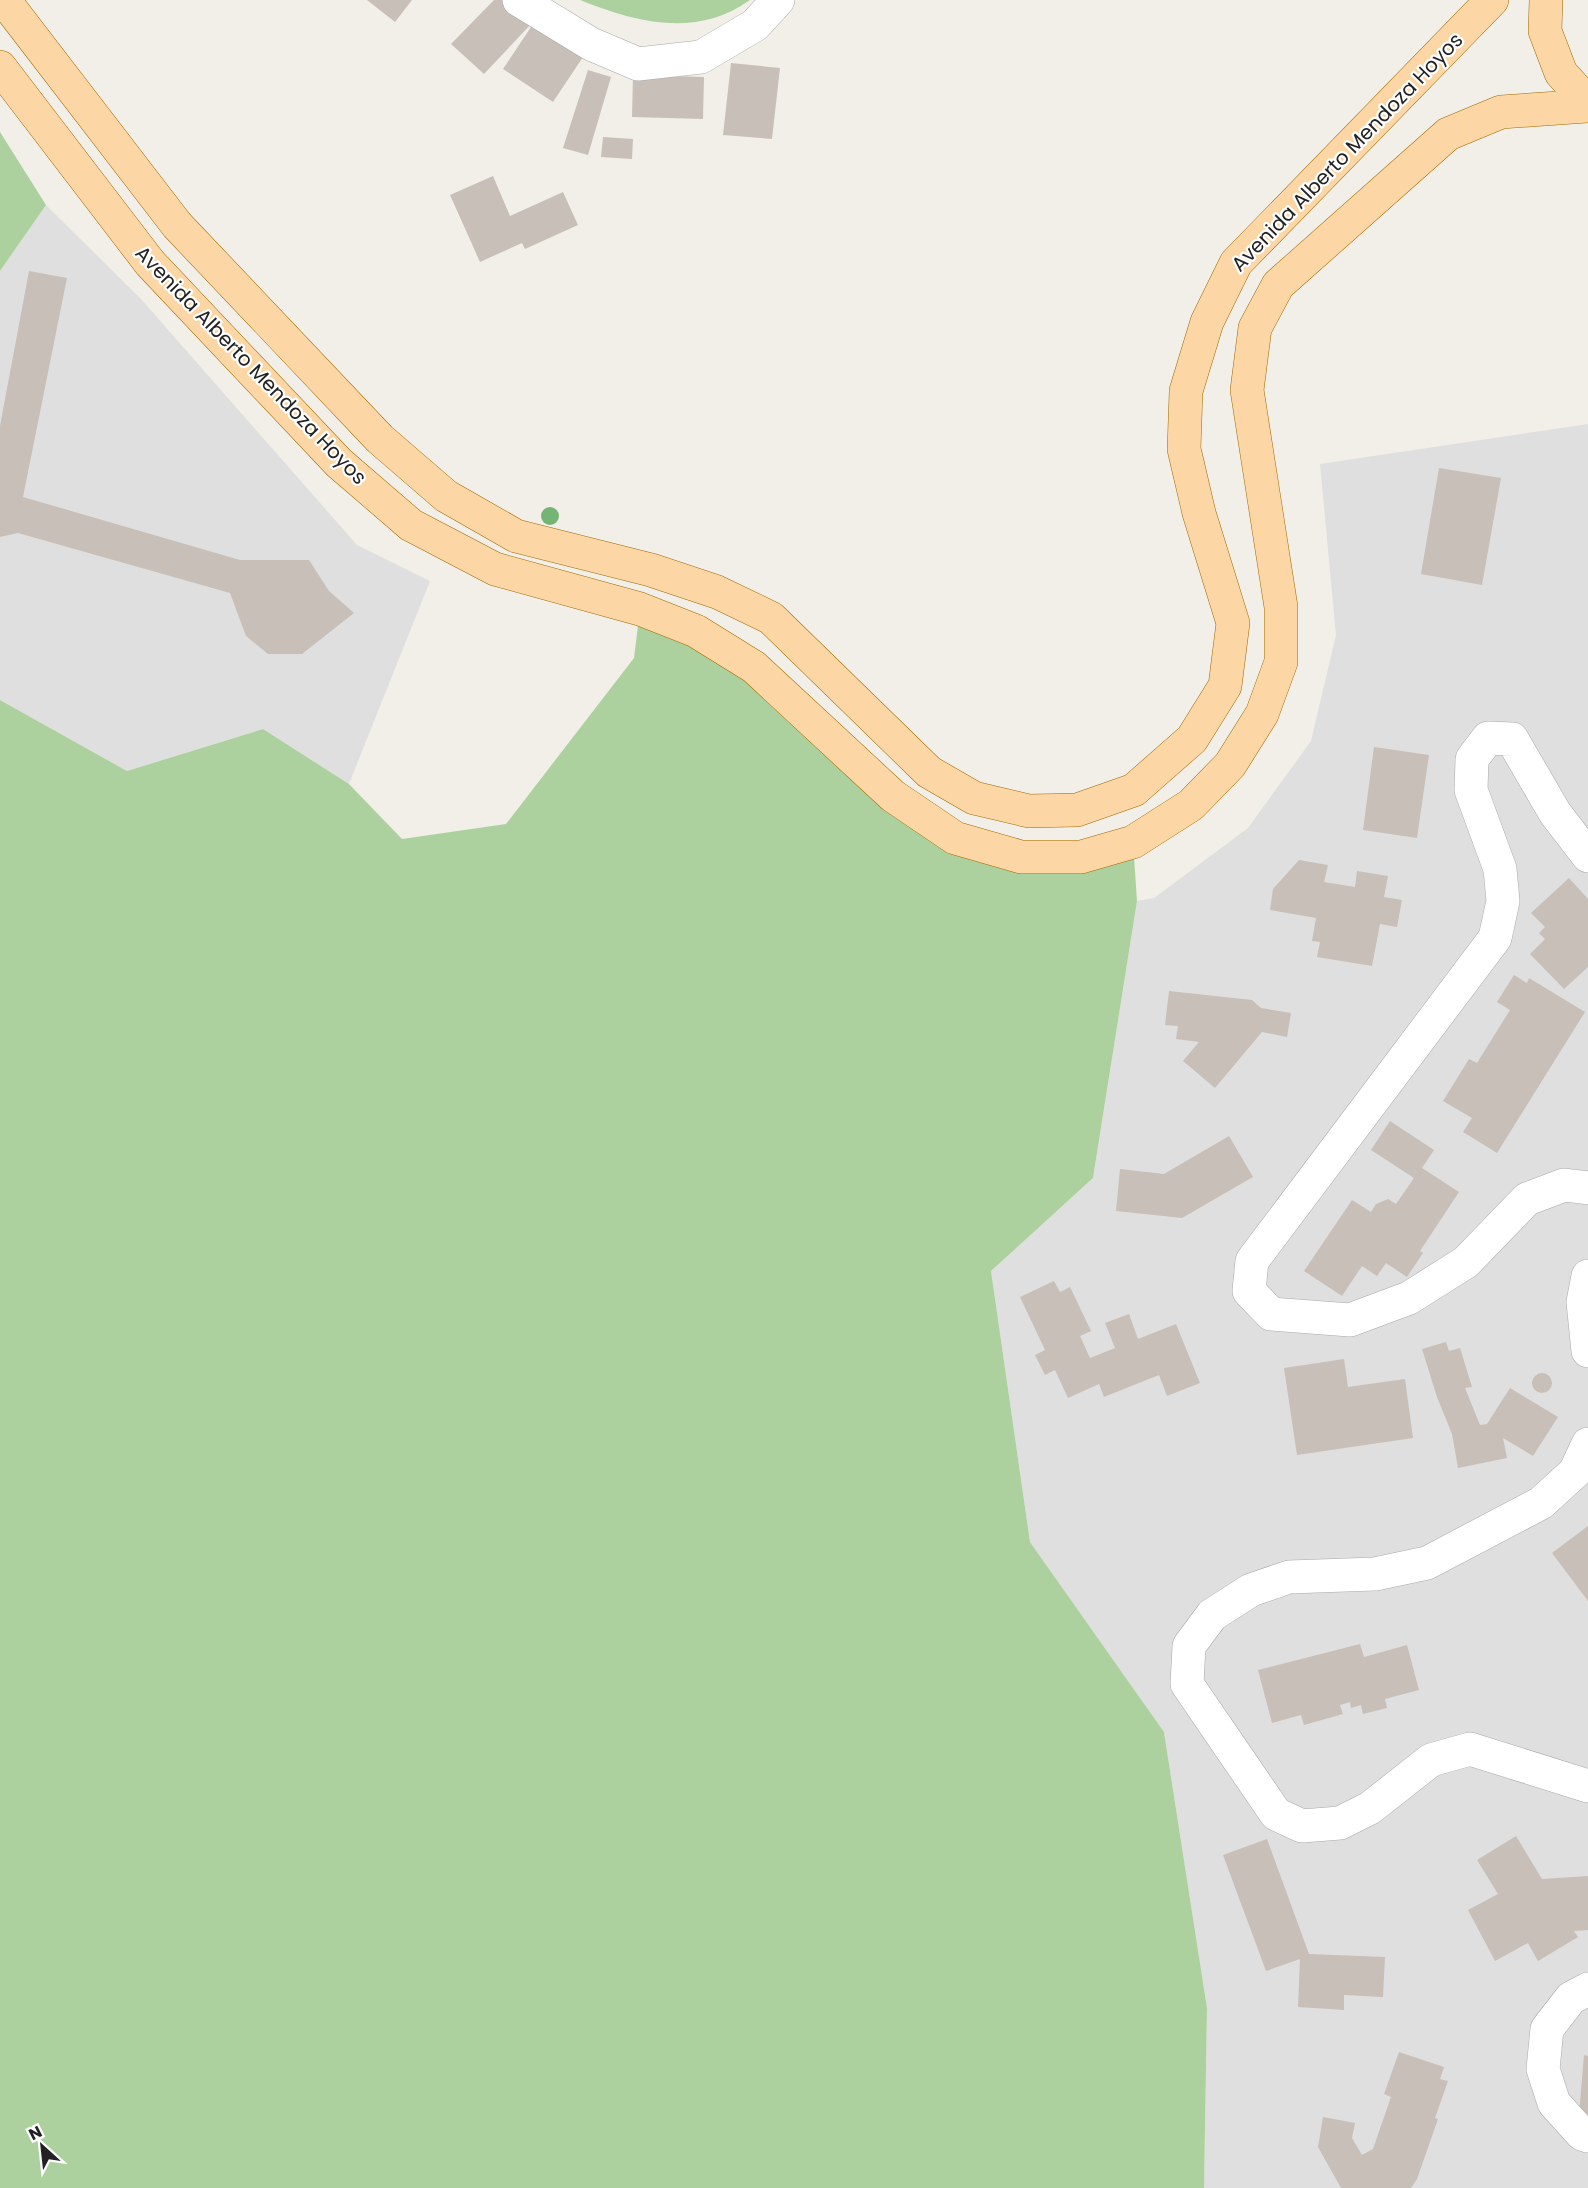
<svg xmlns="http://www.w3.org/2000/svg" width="1588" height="2188" viewBox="0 0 1588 2188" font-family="Poppins,sans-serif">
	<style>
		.residential { fill: #e0dfdf }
		.forest { fill: #add19e }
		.building { fill: #c7bfb8 }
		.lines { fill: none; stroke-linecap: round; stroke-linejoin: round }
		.minor-casing { stroke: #a9a9a9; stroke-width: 34 }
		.major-casing { stroke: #a06b00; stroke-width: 34 }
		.minor { stroke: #fff; stroke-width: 33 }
		.major { stroke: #fcd6a4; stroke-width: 33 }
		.tree { fill: #74b475 }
		.labels { text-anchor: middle; stroke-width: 4.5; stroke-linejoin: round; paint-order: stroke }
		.street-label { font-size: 20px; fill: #222; stroke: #fff }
	</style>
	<rect width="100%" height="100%" fill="#f2efe9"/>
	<!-- residential -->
	<g class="residential">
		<polygon points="46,205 141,299 357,545 430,581 349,784 263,729 127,771 0,700 0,271"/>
		<polygon points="1588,424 1588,2188 1204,2188 1207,2008 1164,1732 1030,1542 991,1271 1093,1178 1137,901 1154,898 1248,828 1311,741 1336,635 1320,464"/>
	</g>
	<!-- forest -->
	<g class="forest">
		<path d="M580,0H750C697,38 637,23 580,0Z"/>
		<polygon points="0,132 46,205 0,271"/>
		<polygon points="640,609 696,631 893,796 1021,857 1133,842 1137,901 1093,1178 991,1271 1030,1542 1164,1732 1207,2008 1204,2188 0,2188 0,700 127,771 263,729 349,784 402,839 506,824 634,658"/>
	</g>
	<!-- building -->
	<g class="building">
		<polygon points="367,0 412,0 395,22"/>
		<polygon points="494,0 507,0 532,23 484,74 451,44"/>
		<polygon points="537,18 587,51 553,102 503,69"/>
		<polygon points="731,63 780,68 772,139 723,135"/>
		<polygon points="588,70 611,77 588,155 563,148"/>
		<polygon points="633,75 704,77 703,119 632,117"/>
		<polygon points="603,137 633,139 632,159 601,157"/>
		<polygon points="493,176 510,216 563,192 578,225 525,249 522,243 480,262 450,195"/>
		<polygon points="29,271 67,278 23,497 240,560 309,560 329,591 354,613 302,654 268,654 246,636 230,593 18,533 0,537 0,426"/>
		<polygon points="1439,468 1501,478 1482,585 1421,574"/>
		<polygon points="1374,747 1429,755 1417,838 1363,830"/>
		<polygon points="1299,860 1328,865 1324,882 1355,887 1357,871 1388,876 1384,897 1402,900 1397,927 1380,924 1372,966 1317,957 1320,942 1312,941 1316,918 1270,910 1273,889"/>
		<polygon points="1569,878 1588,899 1588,967 1564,989 1530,954 1545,939 1539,933 1545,927 1531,913"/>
		<polygon points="1514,975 1527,983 1529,978 1585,1012 1497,1153 1463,1132 1472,1118 1443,1101 1469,1059 1477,1063 1510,1010 1497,1002"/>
		<polygon points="1169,991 1252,1000 1261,1008 1291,1013 1287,1037 1262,1032 1215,1088 1183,1061 1199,1042 1176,1039 1178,1026 1165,1025"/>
		<polygon points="1390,1121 1434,1150 1422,1168 1459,1192 1420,1251 1423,1253 1407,1277 1386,1263 1377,1276 1362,1266 1342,1296 1304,1271 1352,1200 1371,1212 1376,1204 1388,1199 1396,1204 1414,1178 1371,1150"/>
		<polygon points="1229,1136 1253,1177 1182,1218 1116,1211 1120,1169 1164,1174"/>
		<polygon points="1054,1281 1060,1292 1070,1287 1091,1331 1080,1336 1090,1358 1115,1348 1105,1323 1129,1314 1138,1339 1176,1324 1200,1383 1167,1396 1159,1375 1104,1397 1099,1384 1068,1398 1055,1370 1045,1375 1035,1355 1045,1350 1020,1297"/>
		<polygon points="1446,1342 1449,1351 1460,1348 1472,1387 1465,1388 1480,1425 1487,1424 1510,1388 1558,1417 1533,1456 1503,1438 1507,1458 1458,1468 1452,1434 1437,1397 1422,1349"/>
		<polygon points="1344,1359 1348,1387 1405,1379 1413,1438 1297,1455 1284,1368"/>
		<circle cx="1542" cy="1383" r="10"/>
		<polygon points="1588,1526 1588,1601 1552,1553"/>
		<polygon points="1360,1644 1364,1657 1407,1645 1419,1690 1385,1699 1387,1708 1363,1714 1361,1705 1351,1708 1350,1702 1340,1705 1343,1714 1304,1725 1301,1715 1272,1723 1258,1670"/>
		<polygon points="1516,1836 1542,1879 1588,1876 1588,1930 1574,1931 1578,1937 1538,1961 1528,1943 1495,1961 1468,1910 1498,1894 1477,1860"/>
		<polygon points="1267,1839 1309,1954 1385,1957 1383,1997 1344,1995 1344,2010 1298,2007 1300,1959 1266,1971 1223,1855"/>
		<polygon points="1399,2052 1444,2067 1440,2079 1448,2081 1435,2118 1438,2119 1417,2179 1411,2188 1341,2188 1318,2147 1323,2117 1355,2123 1352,2138 1362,2155 1373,2149 1391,2097 1384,2094"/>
		<polygon points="1584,2055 1588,2056 1588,2116 1579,2115"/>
	</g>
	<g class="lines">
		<defs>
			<g id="minor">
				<polyline points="519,0 591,44 638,64 701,57 755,25 778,0"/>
				<polyline points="1588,856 1555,813 1512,739 1488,738 1472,759 1471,790 1500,869 1503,901 1495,938 1252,1261 1249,1291 1271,1314 1350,1320 1409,1298 1466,1262 1527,1199 1564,1185 1588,1188"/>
				<polyline points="1588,1276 1583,1302 1588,1351"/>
				<polyline points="1588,1444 1575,1472 1541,1503 1427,1563 1375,1574 1289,1577 1251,1590 1212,1615 1189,1646 1187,1684 1276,1814 1302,1826 1340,1823 1370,1808 1431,1760 1470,1749 1588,1786"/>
				<polyline points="1588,1989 1571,1998 1547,2029 1543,2069 1554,2103 1582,2134 1588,2136"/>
			</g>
			<g id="major">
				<polyline points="4,0 177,225 380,439 446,496 516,536 651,570 717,592 771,618 929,772 974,798 1029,811 1077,810 1134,790 1192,739 1225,686 1233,623 1199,513 1184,449 1186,391 1207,322 1236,263 1492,0"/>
				<polyline points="1546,0 1545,31 1561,73 1588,103"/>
				<polyline points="0,67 150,263 339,463 411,525 495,569 640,609 696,631 754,667 893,796 955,838 1021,857 1081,857 1133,842 1191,805 1230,765 1262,714 1281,662 1281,607 1247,390 1255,328 1278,285 1448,134 1501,112 1588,106"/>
			</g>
		</defs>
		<!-- minor casing -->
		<use href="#minor" class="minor-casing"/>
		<!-- major casing -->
		<use href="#major" class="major-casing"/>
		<!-- minor -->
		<use href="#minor" class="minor"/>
		<!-- major -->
		<use href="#major" class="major"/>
	</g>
	<!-- trees -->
	<circle class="tree" cx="550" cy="516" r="9"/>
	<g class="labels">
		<!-- street labels -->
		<g class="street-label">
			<text transform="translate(1347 152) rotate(-46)" y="7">Avenida Alberto Mendoza Hoyos</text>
			<text transform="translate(251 365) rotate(46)" y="7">Avenida Alberto Mendoza Hoyos</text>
		</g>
	</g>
	<!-- north arrow -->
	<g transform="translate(42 2146) rotate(333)" stroke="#ffffff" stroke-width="4.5" paint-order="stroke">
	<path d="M0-4.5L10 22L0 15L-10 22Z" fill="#222222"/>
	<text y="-9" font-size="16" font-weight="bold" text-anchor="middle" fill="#222222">N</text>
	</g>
</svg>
